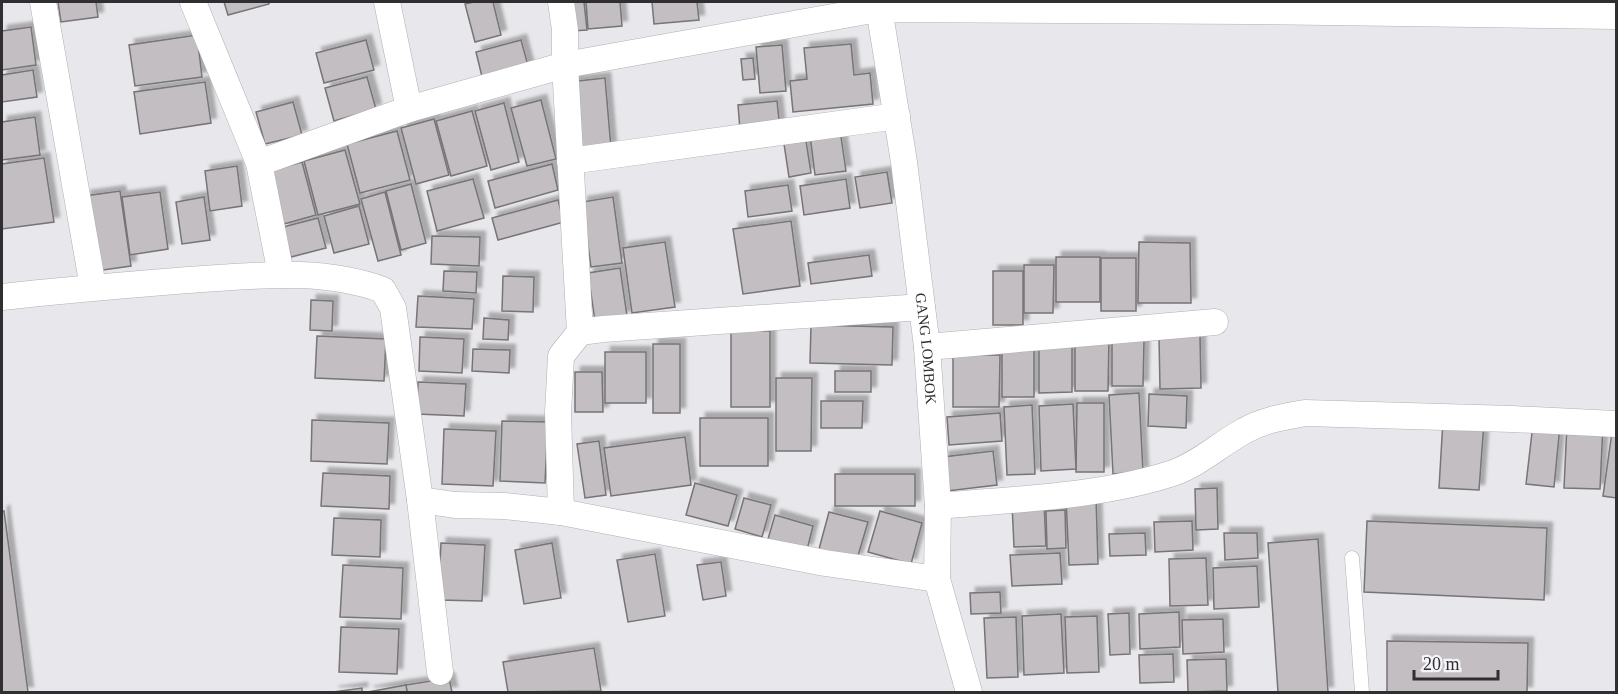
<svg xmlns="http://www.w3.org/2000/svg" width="1618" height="694" viewBox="0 0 1618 694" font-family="'Times New Roman',serif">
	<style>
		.building { fill: #c2bec1; stroke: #777476; stroke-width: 1.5; filter: url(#shadow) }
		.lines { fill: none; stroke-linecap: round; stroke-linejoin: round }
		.service-casing { stroke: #b0b0b4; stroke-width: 15 }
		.minor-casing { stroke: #b0b0b4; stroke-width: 27 }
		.service { stroke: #fff; stroke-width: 14 }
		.minor { stroke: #fff; stroke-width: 26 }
		.labels { text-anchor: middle; stroke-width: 6; stroke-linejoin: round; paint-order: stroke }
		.street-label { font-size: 15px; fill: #2f2f31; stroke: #f5f5f9 }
	</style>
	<defs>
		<filter id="shadow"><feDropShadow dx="5.5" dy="-5.5" stdDeviation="1.5" flood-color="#0004"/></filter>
	</defs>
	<rect width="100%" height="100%" fill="#e8e8ec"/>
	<!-- building -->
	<g class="building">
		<polygon points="58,2 96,2 98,17 61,22"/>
		<polygon points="224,2 269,2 269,4 228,15"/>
		<polygon points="474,2 493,2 501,35 475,42 465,4"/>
		<polygon points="569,2 584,2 587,30 571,31"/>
		<polygon points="586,2 620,2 622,26 588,29"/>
		<polygon points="652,2 697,2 699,20 654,24"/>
		<polygon points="31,27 36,65 2,70 2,31"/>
		<polygon points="197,35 202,77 135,86 129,45"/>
		<polygon points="366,40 374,70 324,83 316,53"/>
		<polygon points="521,40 530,73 484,85 476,52"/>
		<polygon points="851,44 854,75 870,73 873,104 793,112 790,81 807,79 804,48"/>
		<polygon points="782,45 786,91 760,93 756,47"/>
		<polygon points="753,58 755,79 743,80 741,59"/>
		<polygon points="33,70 37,97 2,102 2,75"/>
		<polygon points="367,77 376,109 334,121 325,88"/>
		<polygon points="605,78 611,148 575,152 569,82"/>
		<polygon points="205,82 211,123 140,134 134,92"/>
		<polygon points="541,100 556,159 527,166 511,108"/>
		<polygon points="777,101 781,139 741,143 738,105"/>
		<polygon points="293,102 302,135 265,144 256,112"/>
		<polygon points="504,103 519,162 491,170 475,111"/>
		<polygon points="472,111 487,166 451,176 436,121"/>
		<polygon points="35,117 40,155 2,160 2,122"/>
		<polygon points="434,119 449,175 416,184 401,128"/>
		<polygon points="840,130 846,171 815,175 810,135"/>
		<polygon points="397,131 410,180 360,193 347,144"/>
		<polygon points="806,141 811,173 789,177 784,144"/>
		<polygon points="345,150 360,204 318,215 304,161"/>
		<polygon points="44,158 54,222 2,229 2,164"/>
		<polygon points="302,162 316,215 284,224 270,171"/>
		<polygon points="552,164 558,190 495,208 488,181"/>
		<polygon points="237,166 242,206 210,211 205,171"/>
		<polygon points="887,172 892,203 860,208 855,177"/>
		<polygon points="473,179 484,218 437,231 427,191"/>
		<polygon points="846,179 850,208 804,215 800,186"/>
		<polygon points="411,184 426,243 401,250 386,191"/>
		<polygon points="788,185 792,211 748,217 745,191"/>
		<polygon points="120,191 131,266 96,271 85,196"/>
		<polygon points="160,192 168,249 130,255 122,197"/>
		<polygon points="385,192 401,255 378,261 361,199"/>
		<polygon points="204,197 210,240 182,244 176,202"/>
		<polygon points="613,197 622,263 591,267 582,202"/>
		<polygon points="558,200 564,222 498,240 492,218"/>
		<polygon points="359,206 369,244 334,253 324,216"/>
		<polygon points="318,218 326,248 291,257 283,227"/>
		<polygon points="791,221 800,286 743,294 733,229"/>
		<polygon points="432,236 480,237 479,266 431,264"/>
		<polygon points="665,242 675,307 632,313 623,248"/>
		<polygon points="1139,242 1190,243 1191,303 1138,303"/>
		<polygon points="869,255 872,276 811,284 808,263"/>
		<rect x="1056" y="257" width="44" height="45"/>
		<rect x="1101" y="258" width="35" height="53"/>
		<polygon points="1024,265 1054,265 1053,313 1024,313"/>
		<polygon points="620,268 627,316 595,321 588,273"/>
		<polygon points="444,271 477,272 476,293 443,291"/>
		<rect x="993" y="271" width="30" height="54"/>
		<polygon points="503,276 534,277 533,312 502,311"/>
		<polygon points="418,296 474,299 472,329 416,327"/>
		<polygon points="311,300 333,301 332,331 310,330"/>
		<polygon points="484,318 509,320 508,340 483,339"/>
		<polygon points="811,325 893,327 892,365 810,363"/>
		<rect x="731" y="331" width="39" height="76"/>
		<polygon points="317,336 386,339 384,381 315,378"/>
		<polygon points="1200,336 1201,388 1160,389 1159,337"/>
		<polygon points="420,337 464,339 462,373 419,371"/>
		<polygon points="1075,337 1109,337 1108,391 1075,391"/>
		<polygon points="1112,341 1144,341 1143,386 1112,386"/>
		<polygon points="1039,342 1072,342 1072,392 1039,393"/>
		<rect x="653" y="344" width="27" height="69"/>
		<rect x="1002" y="347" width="32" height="50"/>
		<polygon points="473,349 510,350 509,373 472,371"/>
		<rect x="605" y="352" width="41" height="51"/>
		<polygon points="953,355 1000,355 999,407 953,407"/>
		<rect x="835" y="371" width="36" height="21"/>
		<polygon points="575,372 602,372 603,412 575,412"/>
		<polygon points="776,378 812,378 811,451 776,451"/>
		<polygon points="418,382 466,384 464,416 417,414"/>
		<polygon points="1139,393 1143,472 1113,474 1109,395"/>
		<polygon points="1149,394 1187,396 1186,428 1148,426"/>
		<polygon points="821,401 863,401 862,428 821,428"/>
		<polygon points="1077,403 1104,403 1104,472 1076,472"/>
		<polygon points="1073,404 1076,469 1041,471 1039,406"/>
		<polygon points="1032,405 1035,474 1007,475 1004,407"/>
		<polygon points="1000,413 1002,441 949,445 947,417"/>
		<rect x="700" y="418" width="68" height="48"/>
		<polygon points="312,420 389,423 387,464 311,461"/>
		<polygon points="1443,420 1484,422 1479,490 1439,488"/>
		<polygon points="502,421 548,422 545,483 500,481"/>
		<polygon points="1533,424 1560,426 1554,487 1526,484"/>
		<polygon points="1567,424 1603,425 1600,489 1564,488"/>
		<polygon points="444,429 496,431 493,486 442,484"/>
		<polygon points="1612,432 1616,432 1616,498 1603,496"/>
		<polygon points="685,437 691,485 611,496 604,448"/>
		<polygon points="599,441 606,495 585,498 577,444"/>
		<polygon points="993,451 997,485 947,491 943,457"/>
		<polygon points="323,473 390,476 389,509 321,506"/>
		<rect x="835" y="474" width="80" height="32"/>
		<polygon points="695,483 737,495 728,526 686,515"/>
		<polygon points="1217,488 1218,529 1196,530 1195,489"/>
		<polygon points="1096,497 1098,564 1069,565 1066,498"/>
		<polygon points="744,498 771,505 762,537 735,529"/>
		<polygon points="1044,502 1046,546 1014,547 1012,504"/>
		<polygon points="1065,510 1066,548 1047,549 1046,511"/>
		<polygon points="4,511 28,692 2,692 2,512"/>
		<polygon points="880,511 922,523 911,564 868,552"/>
		<polygon points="829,512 868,522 857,559 819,549"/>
		<polygon points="775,515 813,526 807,550 768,539"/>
		<polygon points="334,518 381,520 380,557 332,555"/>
		<polygon points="1192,521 1193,550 1155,552 1154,522"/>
		<polygon points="1367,521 1547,528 1544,600 1364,592"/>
		<polygon points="1145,533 1146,555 1110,556 1109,534"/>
		<polygon points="1224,533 1257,533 1258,558 1225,560"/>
		<polygon points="1318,539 1328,692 1278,692 1268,543"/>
		<polygon points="441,543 485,545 482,601 438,600"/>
		<polygon points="552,543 561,598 524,604 515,550"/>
		<polygon points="1060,553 1062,584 1012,586 1010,555"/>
		<polygon points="655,554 665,616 628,622 617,560"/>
		<polygon points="1206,558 1208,605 1170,606 1169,559"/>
		<polygon points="721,562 726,596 703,600 697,565"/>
		<polygon points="343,565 403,568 401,619 340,617"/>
		<polygon points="1257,566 1259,607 1214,609 1213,568"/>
		<polygon points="1000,592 1001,613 971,614 970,593"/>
		<polygon points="1179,612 1180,647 1140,649 1139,614"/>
		<polygon points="1129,613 1130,654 1110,655 1108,614"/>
		<polygon points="1061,614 1064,673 1024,675 1022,616"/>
		<polygon points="1097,616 1099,672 1067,673 1065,617"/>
		<polygon points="1016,617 1018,677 987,678 984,618"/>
		<polygon points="1223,619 1224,652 1183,654 1182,620"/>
		<polygon points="341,627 399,629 397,674 339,672"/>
		<polygon points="1387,641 1528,643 1527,692 1387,692"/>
		<polygon points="594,648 601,691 508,692 503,662"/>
		<polygon points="1173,654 1174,682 1140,683 1139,655"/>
		<polygon points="1226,659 1227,691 1188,692 1187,660"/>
		<polygon points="449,678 452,692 407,692 406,685"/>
		<polygon points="406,685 407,692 368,692"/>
		<polygon points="362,688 362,692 333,692"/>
	</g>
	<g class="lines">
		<defs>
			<polyline id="service" points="1352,558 1362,692"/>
			<g id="minor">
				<polyline points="43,2 93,287"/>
				<polyline points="193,2 259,163 281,274"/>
				<polyline points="387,2 409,109"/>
				<polyline points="561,2 565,30 565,65 580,332"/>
				<path id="s1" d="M878,2L904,162L927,347L938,506L937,579L969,692"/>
				<polyline points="570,161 897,116"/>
				<polyline points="259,163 409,109 565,65 878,9 1247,11 1616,16"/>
				<path d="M2,297C64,290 126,285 188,280C253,276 320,267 383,290L393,308L420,500L455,505L504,506L561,512L825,563L937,579"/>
				<polyline points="927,347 1215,322"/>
				<polyline points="420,500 440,672"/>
				<path d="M938,506C1015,499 1100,497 1173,473C1199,464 1220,444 1244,431C1263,420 1283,417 1305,413L1512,419L1616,424"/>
				<polyline points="561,512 558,413 561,356 580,332 603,329 922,307"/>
			</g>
		</defs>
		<!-- service casing -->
		<use href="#service" class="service-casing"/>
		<!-- minor casing -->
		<use href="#minor" class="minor-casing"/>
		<!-- service -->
		<use href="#service" class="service"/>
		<!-- minor -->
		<use href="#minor" class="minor"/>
	</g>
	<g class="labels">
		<!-- street labels -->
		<g class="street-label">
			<text dy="5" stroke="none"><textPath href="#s1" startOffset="350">GANG LOMBOK</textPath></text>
		</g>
	</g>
	<!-- border -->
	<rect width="1618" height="694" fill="none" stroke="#2f2f31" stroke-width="6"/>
	<!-- scale -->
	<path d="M1414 670v9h84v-9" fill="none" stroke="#2f2f31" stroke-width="3"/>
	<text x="1423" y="670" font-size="18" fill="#2f2f31" stroke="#f5f5f9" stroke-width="4.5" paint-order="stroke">20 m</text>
</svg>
